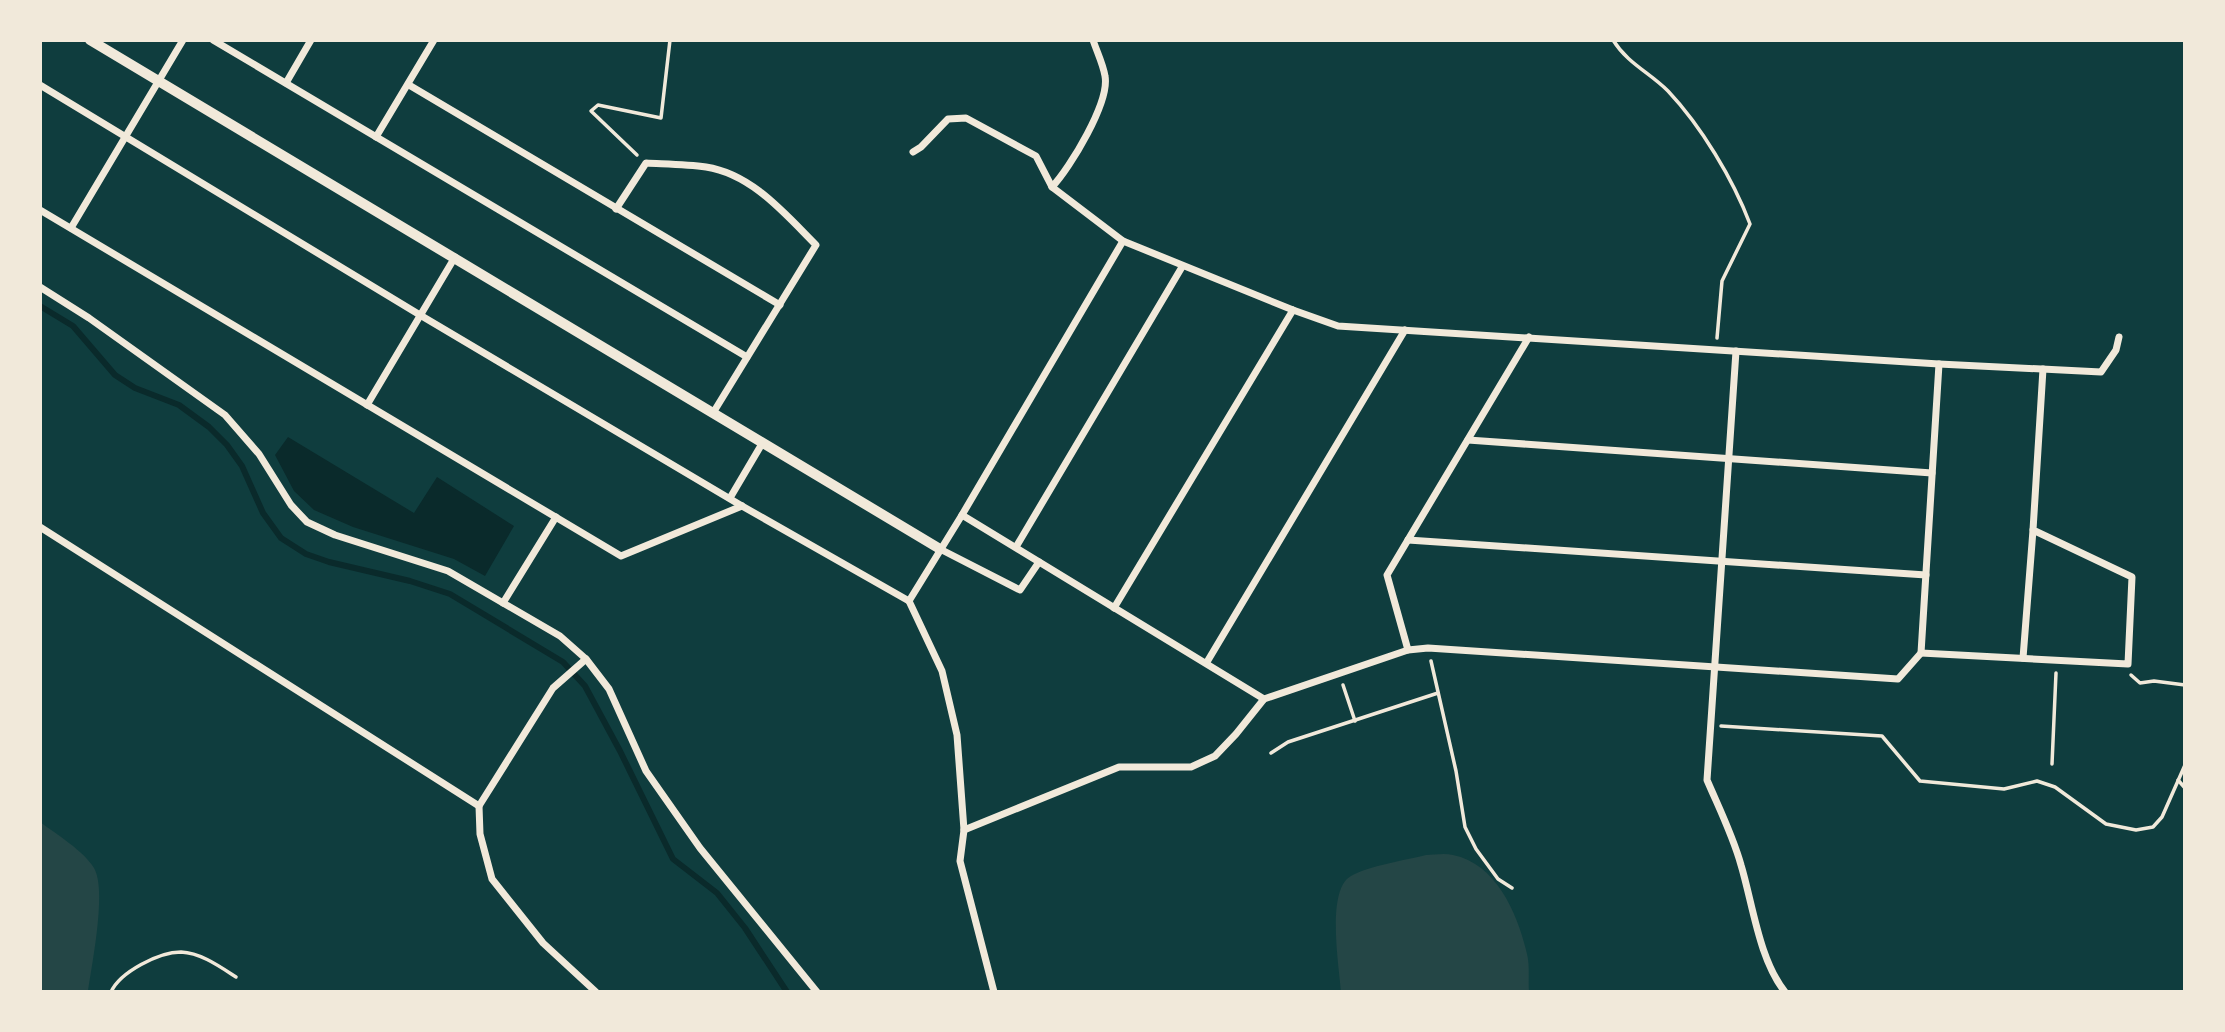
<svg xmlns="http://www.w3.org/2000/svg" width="2225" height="1032" viewBox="0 0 2225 1032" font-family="Poppins,sans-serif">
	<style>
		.green { fill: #244646 }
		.water { fill: #0a2a2b }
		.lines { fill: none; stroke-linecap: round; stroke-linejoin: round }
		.stream { stroke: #0a2a2b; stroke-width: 6 }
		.path { stroke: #f1e9da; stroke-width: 3.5 }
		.minor { stroke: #f1e9da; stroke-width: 7 }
		.tertiary { stroke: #f1e9da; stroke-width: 10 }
	</style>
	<rect width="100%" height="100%" fill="#0f3d3e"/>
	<!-- green -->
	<g class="green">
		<path d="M40,822C56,834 84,851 94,868C107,890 92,964 88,992H40Z"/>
		<path d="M1426,855C1434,855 1444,853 1453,855C1497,864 1518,915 1527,954C1530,966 1528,980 1529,992H1341C1339,965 1326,890 1351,876C1368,866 1406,860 1426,855Z"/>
	</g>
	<!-- water -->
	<polygon class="water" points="288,437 414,513 437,477 514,526 485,576 454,559 353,527 314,510 294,491 275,455"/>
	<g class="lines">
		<!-- stream -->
		<polyline class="stream" points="40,306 73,326 115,375 135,388 179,405 209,427 227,445 242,466 263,513 281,538 306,554 329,562 410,581 450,594 563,662 585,686 620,751 673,859 717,893 745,928 787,992"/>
		<!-- path -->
		<g class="path">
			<path d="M1613,40C1628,64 1649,72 1668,91C1701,126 1733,179 1750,224L1722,281L1717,338"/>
			<polyline points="637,155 591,111 598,105 661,118 670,40"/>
			<polyline points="1431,661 1456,771 1465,827 1476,849 1498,879 1512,888"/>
			<polyline points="2131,675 2140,683 2154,681 2185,685"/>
			<polyline points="1343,685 1355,721"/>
			<polyline points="1721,726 1882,736 1920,781 2004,789 2037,781 2055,787 2106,824 2136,830 2153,827 2162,817 2185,765"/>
			<polyline points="1271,753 1288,742 1438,693"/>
			<polyline points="2052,764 2056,673"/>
			<polyline points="2178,780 2185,788"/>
			<path d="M111,992C120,972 159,952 181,952C201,953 219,966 236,977"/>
		</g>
		<!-- minor -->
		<g class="minor">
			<polyline points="213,40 747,357"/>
			<path d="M1093,40C1097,52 1103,64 1105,76C1110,102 1070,168 1052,187L1123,241L1293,310L1338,326L1939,364L2101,372L2116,350L2119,337"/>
			<polyline points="286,83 311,40"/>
			<polyline points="40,85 420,315 742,506 909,601 942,671 957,735 964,830 960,861 994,992"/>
			<polyline points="409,85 780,305"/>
			<polyline points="376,137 434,40"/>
			<polyline points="913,152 921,147 948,119 966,118 1036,156 1052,187"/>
			<path d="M616,209L646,163C666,164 687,164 706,167C752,174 785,214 816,245L713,413"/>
			<polyline points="40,210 621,556 742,506"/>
			<polyline points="71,228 183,40"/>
			<polyline points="40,287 89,318 225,415 259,454 291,505 307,522 335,535 448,571 560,636 586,659 609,689 646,771 700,848 817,992"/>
			<path d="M1736,351L1707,780C1719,808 1733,836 1741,865C1753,905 1759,959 1785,992"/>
			<polyline points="367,405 455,257"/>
			<polyline points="1468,440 1932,473"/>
			<polyline points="730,498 763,442"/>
			<polyline points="962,515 1264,699"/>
			<polyline points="40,527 479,806"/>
			<polyline points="1408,540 1926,575"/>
			<polyline points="1016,547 1182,267"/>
			<polyline points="940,549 1020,590 1039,562"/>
			<polyline points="909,601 962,515 1123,241"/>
			<polyline points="503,603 556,517"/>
			<polyline points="1114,608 1293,310"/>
			<polyline points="1408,650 1387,575 1529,337"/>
			<polyline points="1921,653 2128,664 2132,577 2033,530 2043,369"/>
			<polyline points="2023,658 2033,530"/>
			<polyline points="586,659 553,688 479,806 480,834 492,879 543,943 596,992"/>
			<polyline points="1207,662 1405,330"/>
			<polyline points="964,830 1119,767 1191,767 1215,756 1236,734 1264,699 1408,650 1428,648 1898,679 1921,653 1939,364"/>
		</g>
		<!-- tertiary -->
		<polyline class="tertiary" points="90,40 940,549"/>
	</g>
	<!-- border -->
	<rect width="2225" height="1032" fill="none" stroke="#f1e9da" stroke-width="84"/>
</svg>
